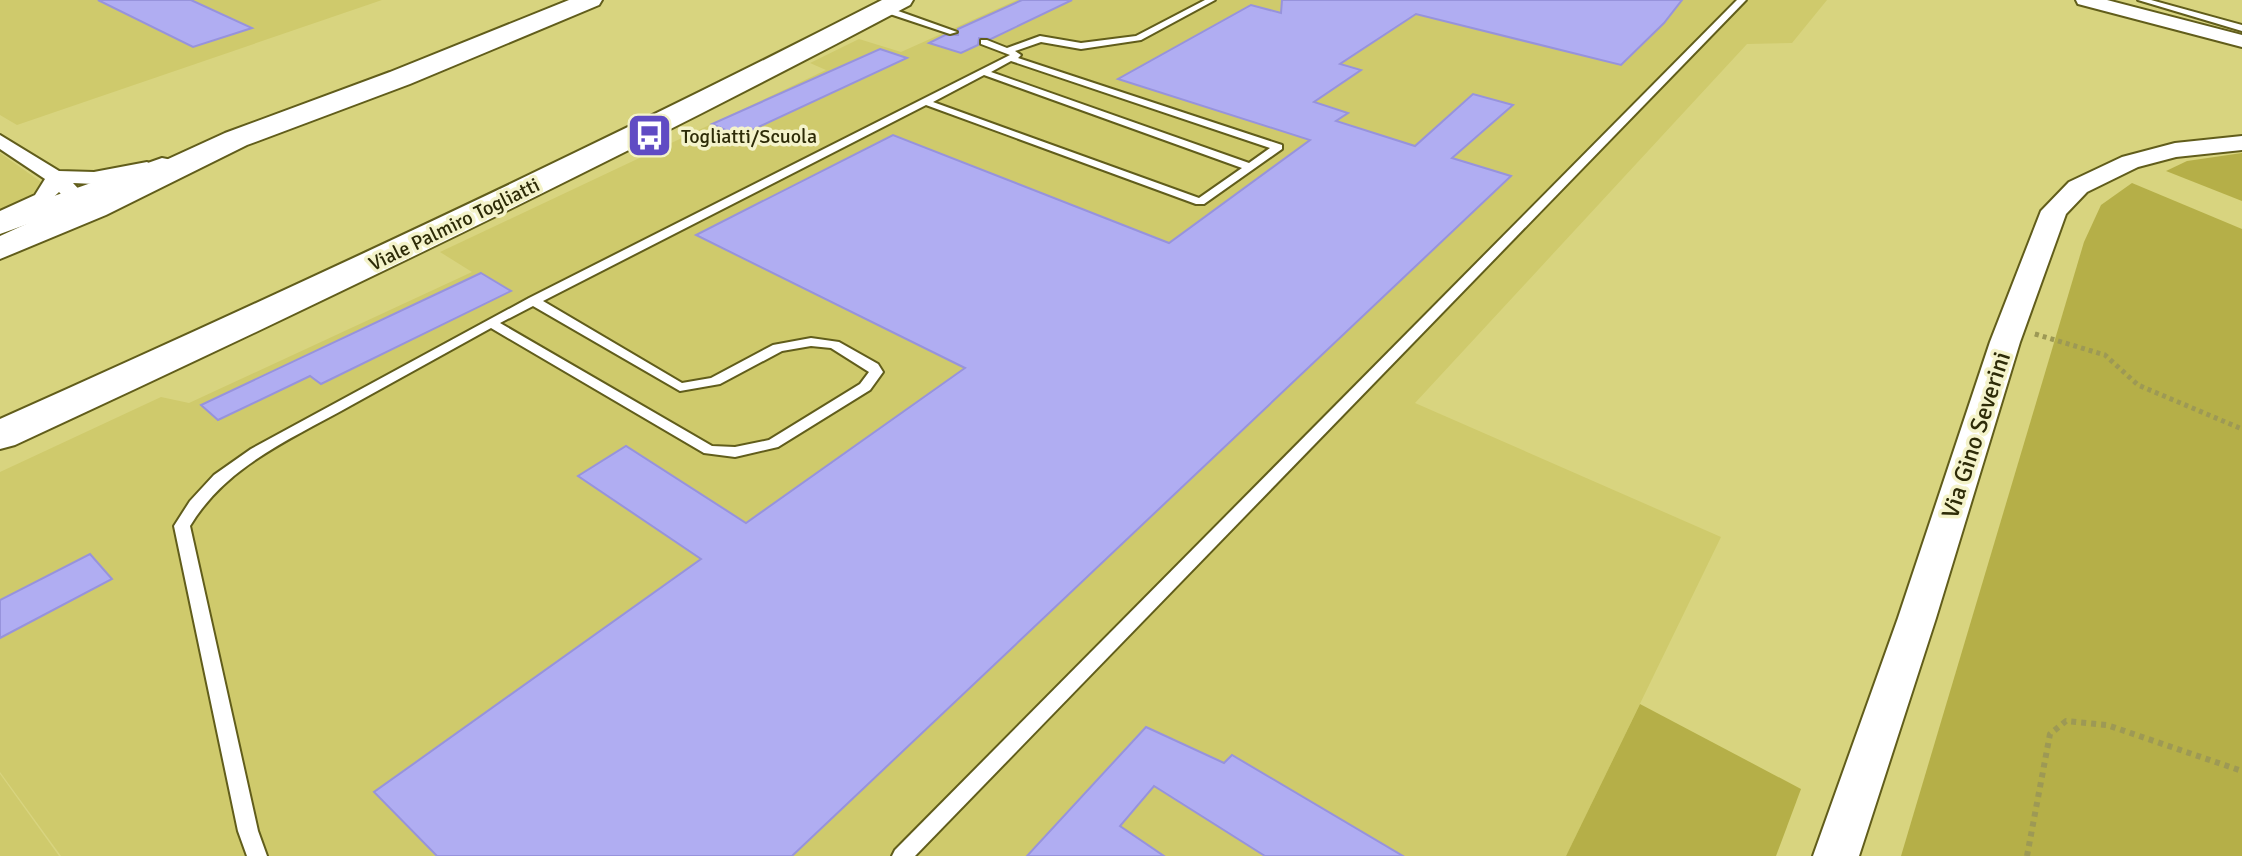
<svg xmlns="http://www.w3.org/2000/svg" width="2242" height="856" viewBox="0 0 2242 856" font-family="Signika,sans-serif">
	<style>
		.built { fill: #cfca6c }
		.green { fill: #b5af48 }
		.building { fill: #b0adf2; stroke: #9793dc; stroke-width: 2 }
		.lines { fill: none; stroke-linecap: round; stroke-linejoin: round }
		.service-casing { stroke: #615d1b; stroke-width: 4 }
		.minor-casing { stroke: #615d1b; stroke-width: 4 }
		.tertiary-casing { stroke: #615d1b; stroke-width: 4 }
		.secondary-casing { stroke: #615d1b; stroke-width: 4 }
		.primary-casing { stroke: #615d1b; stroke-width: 4 }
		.path-far2 { stroke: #9d9955; stroke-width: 4; stroke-dasharray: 3 3; stroke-linecap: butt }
		.path-far1 { stroke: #9d9955; stroke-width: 5; stroke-dasharray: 4 4; stroke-linecap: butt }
		.path { stroke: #9d9955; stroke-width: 6; stroke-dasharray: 5 5; stroke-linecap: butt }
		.service { fill: #fff; fill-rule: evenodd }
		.minor { fill: #fff; fill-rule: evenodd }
		.tertiary { fill: #fff; fill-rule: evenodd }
		.secondary { fill: #fff; fill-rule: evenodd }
		.primary { fill: #fff; fill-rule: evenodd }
		.labels { text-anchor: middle; stroke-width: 7; stroke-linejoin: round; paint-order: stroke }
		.far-poi-label { font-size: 20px; fill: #2d2b07; stroke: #f4f3ca; text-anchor: start }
		.far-street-label { font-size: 20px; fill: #2d2b07; stroke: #f4f3ca }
		.street-label { font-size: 24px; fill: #2d2b07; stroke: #f4f3ca }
	</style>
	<rect width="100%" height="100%" fill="#d8d47f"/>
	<!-- built -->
	<g class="built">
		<polygon points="0,0 382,0 17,125 0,115"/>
		<polygon points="1017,0 1827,0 1792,43 1747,44 1415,403 1721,537 1566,856 61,856 0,772 0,472 161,397 189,403 472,272 440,252 826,70 810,63 859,39 901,52"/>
		<polygon points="0,153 44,184 31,201 0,214"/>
		<polygon points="0,774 59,856 0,856"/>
	</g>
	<!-- green -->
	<g class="green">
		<polygon points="2242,153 2242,201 2166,171 2187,161"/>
		<polygon points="2132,183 2242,229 2242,856 1901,856 2084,242 2101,205"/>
		<polygon points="1640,704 1801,789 1776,856 1566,856"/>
	</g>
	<!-- building -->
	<g class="building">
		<polygon points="98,0 191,0 252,28 193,47"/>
		<polygon points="1022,0 1072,0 991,39 979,38 978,45 961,53 929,43 945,35 958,35 958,29"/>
		<polygon points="1282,0 1682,0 1664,23 1621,65 1416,14 1340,64 1361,70 1314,102 1348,113 1336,121 1415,146 1473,94 1513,105 1452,158 1511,176 792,856 437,856 374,792 701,559 578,476 626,446 746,523 965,368 696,235 893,135 1169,243 1310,140 1118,79 1251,5 1281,13"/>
		<polygon points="880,49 907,58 739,136 712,124"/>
		<polygon points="481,273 511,291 321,384 310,376 218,420 201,405"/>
		<polygon points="90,554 112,579 0,638 0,600"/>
		<polygon points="1146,727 1224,763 1232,755 1403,856 1265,856 1154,786 1120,826 1164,856 1027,856"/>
	</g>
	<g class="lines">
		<defs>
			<g id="service">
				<path d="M1205,0H1215L1141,40L1081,49L1041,42L1015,51L1021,55L1018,58L1282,145V149L1204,204H1196L926,105L543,301L682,383L711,378L773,345L811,338L839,342L878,364L883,372L870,390L778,447L735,457L704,453L491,328C444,354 397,380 350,406C291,439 226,466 190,526L258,831L267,856H247L238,831L174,526L190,501L214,475L251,449L529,298L1010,55L981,44V40H987L1007,48L1040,36L1081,43L1136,36ZM1011,61L1270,148L1249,163L991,72ZM984,75L1242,168L1199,198L933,102ZM533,306L680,391L720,384L782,351L811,346L831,348L869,372L860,384L769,440L735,447L712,446L500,323Z"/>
				<polygon points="1737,0 1746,0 915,856 892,856 895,850"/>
				<polygon points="2138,0 2151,0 2242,25 2242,31"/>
				<polygon points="881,7 887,7 957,32 950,34 881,11"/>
			</g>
			<polygon id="minor" points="0,135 59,171 94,172 147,162 157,168 154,172 94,184 73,183 87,198 72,222 65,224 55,218 66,199 59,192 42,208 0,224 0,211 35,195 45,179 0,149"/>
			<g id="tertiary">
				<polygon points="2076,0 2107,0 2242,35 2242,47 2078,4"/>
				<polygon points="2242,136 2242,150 2176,157 2138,167 2087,192 2066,214 2020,342 1936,618 1859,856 1813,856 1898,618 1990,342 2041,211 2069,182 2122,157 2175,143"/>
			</g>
			<polygon id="secondary" points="162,158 172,160 176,166 172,172 0,234 0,215"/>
			<g id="primary">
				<polygon points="569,0 602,0 599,5 410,84 247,145 106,215 0,259 0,236 225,133 390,72"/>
				<path d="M882,0H913L910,5C616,161 317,305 15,445L0,449V419C298,286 592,149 882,0Z"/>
			</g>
		</defs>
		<!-- service casing -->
		<use href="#service" class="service-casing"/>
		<!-- minor casing -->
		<use href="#minor" class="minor-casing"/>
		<!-- tertiary casing -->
		<use href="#tertiary" class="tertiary-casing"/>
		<!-- secondary casing -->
		<use href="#secondary" class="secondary-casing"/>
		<!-- primary casing -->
		<use href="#primary" class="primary-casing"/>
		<!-- path-far2 -->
		<polyline class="path-far2" points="2035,334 2039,335"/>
		<!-- path-far1 -->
		<polyline class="path-far1" points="2035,334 2105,355 2138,385 2242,429"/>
		<!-- path -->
		<polyline class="path" points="2027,856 2050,734 2066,721 2107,725 2242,771"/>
		<!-- service -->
		<use href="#service" class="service"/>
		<!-- minor -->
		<use href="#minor" class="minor"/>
		<!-- tertiary -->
		<use href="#tertiary" class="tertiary"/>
		<!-- secondary -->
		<use href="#secondary" class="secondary"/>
		<!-- primary -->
		<use href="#primary" class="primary"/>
	</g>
	<!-- icons -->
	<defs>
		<symbol id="bus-square" viewBox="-11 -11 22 22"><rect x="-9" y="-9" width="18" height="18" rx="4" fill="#604bc4" stroke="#f4f3ca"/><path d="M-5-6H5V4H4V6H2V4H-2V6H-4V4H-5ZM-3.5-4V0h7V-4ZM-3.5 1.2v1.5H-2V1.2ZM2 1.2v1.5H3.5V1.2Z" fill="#fff"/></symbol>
	</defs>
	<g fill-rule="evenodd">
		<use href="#bus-square" x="624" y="110" width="51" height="51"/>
	</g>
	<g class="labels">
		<!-- far-poi labels -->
		<g class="far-poi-label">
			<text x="681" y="143">Togliatti/Scuola</text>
		</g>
		<!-- far-street labels -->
		<g class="far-street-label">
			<text transform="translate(454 224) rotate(-26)" y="7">Viale Palmiro Togliatti</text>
		</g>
		<!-- street labels -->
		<g class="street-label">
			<text transform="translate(1976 435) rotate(-72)" y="8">Via Gino Severini</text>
		</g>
	</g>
</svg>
